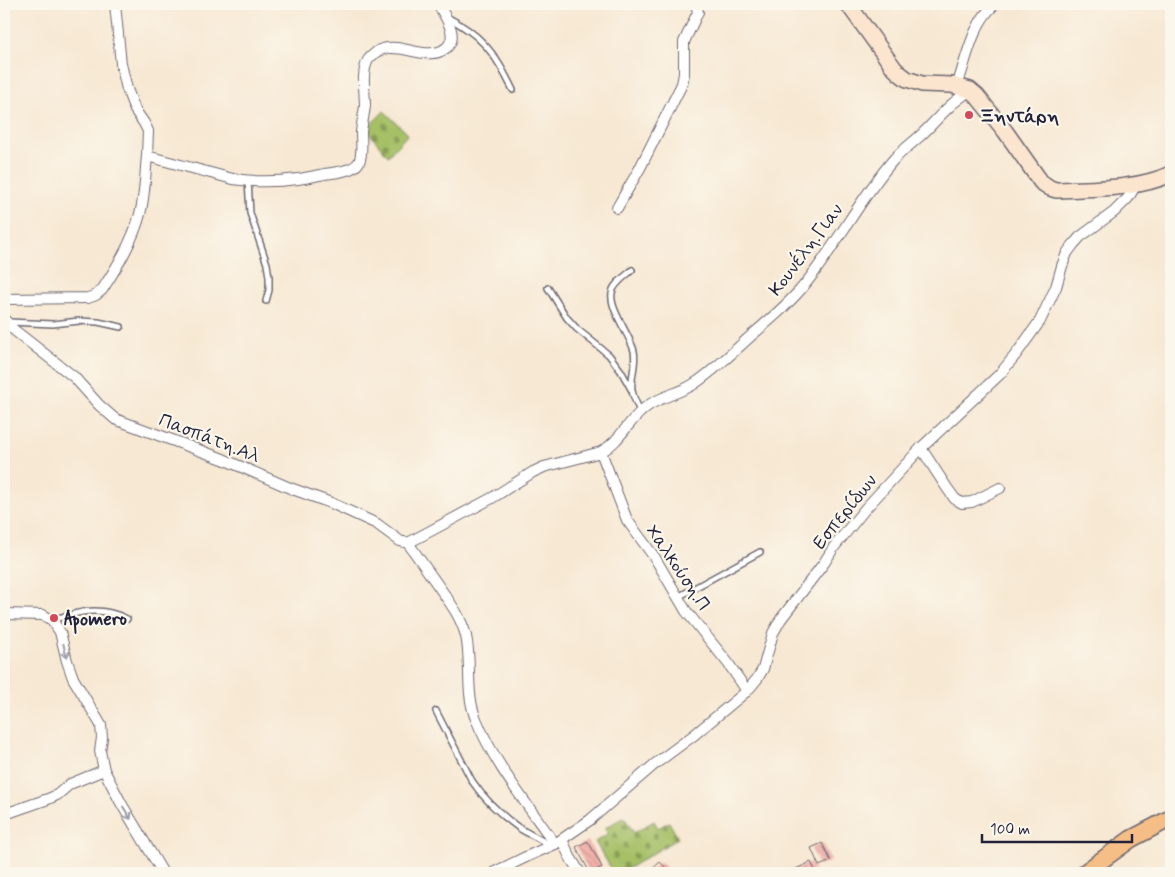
<svg xmlns="http://www.w3.org/2000/svg" width="1175" height="877" viewBox="0 0 1175 877" font-family="Mynerve,sans-serif">
	<style>
		.cemetery { fill: url(#cemetery-stones); stroke: #647150 }
		.building { fill: url(#building-back-hatch) }
		.lines { fill: none; stroke-linecap: round; stroke-linejoin: round }
		.lane-casing { stroke: #6d6770; stroke-width: 8 }
		.street-casing { stroke: #6d6770; stroke-width: 12 }
		.secondary-casing { stroke: #6d6770; stroke-width: 18 }
		.primary-casing { stroke: #6d6770; stroke-width: 19 }
		.lane { stroke: #fff; stroke-width: 5 }
		.street { stroke: #fff; stroke-width: 10 }
		.secondary { stroke: #fbe5cf; stroke-width: 15 }
		.primary { stroke: #f6be87; stroke-width: 16 }
		.oneway { stroke: #9c9ca7 }
		.poi-dot { fill: #d1495b; stroke: #fbf7ec; stroke-width: 2 }
		.labels { text-anchor: middle; stroke-width: 4.5; stroke-linejoin: round; paint-order: stroke }
		.poi-label { font-size: 19px; font-weight: bold; fill: #22223b; stroke: #fbf7ec; text-anchor: start }
		.street-label { font-size: 19px; fill: #22223b; stroke: #fbf7ec }
	</style>
	<defs>
		<pattern id="cemetery-stones" width="16" height="16" patternUnits="userSpaceOnUse" patternTransform="scale(1.25)"><rect width="16" height="16" fill="#a6c066"/><path d="M2 7V4a2 2 0 0 1 4 0v3zM10 15v-3a2 2 0 0 1 4 0v3z" fill="#879c55"/></pattern>
		<pattern id="building-back-hatch" width="6" height="6" patternUnits="userSpaceOnUse" patternTransform="scale(1.25)"><rect width="6" height="6" fill="#f2b1aa"/><path d="M-1 5l2 2M0 0l6 6M5-1l2 2" fill="none" stroke="#cf9893"/></pattern>
	</defs>
	<rect width="100%" height="100%" fill="#fbf7ec"/>
	<filter id="ink" filterUnits="userSpaceOnUse"><feTurbulence type="fractalNoise" baseFrequency=".02" numOctaves="2"/><feDisplacementMap in="SourceGraphic" scale="10" xChannelSelector="R" yChannelSelector="G"/><feConvolveMatrix kernelMatrix="1 2 1 2 8 2 1 2 1" color-interpolation-filters="sRGB"/></filter>
	<filter id="wash" filterUnits="userSpaceOnUse"><feTurbulence type="fractalNoise" baseFrequency=".0096" numOctaves="4" result="noise"/><feDisplacementMap in="SourceGraphic" scale="20" xChannelSelector="R" yChannelSelector="G"/><feGaussianBlur stdDeviation="1.12" result="paint"/><feColorMatrix in="noise" values="0 0 0 0 0 0 0 0 0 0 0 0 0 0 0 0 0 1.4 0 .05"/><feComposite in="paint" operator="in"/></filter>
	<g filter="url(#wash)">
		<rect width="100%" height="100%" fill="#f7e8d3"/>
		<!-- cemetery -->
		<g class="cemetery">
			<polygon points="384,111 408,134 388,156 366,129"/>
			<polygon points="624,817 634,833 654,821 658,828 669,822 678,838 621,873 614,873 595,842 608,834 605,828"/>
		</g>
		<g id="blocks">
			<!-- building -->
			<g class="building">
				<polygon points="588,841 602,867 590,873 576,847"/>
				<polygon points="822,843 831,861 819,866 811,848"/>
				<polygon points="660,862 671,873 648,873"/>
				<polygon points="811,862 815,870 808,873 787,873"/>
			</g>
		</g>
	</g>
	<g filter="url(#ink)">
		<use href="#blocks" fill-opacity="0" stroke="#6d6770" stroke-width="1"/>
		<g class="lines">
			<defs>
				<g id="lane">
					<path d="M447,17C460,24 473,32 483,43C496,56 505,74 513,90"/>
					<polyline points="248,181 250,213 267,264 269,277 269,290 266,301"/>
					<path d="M632,270C626,276 613,284 612,293C609,309 630,335 634,351C637,364 630,377 632,390C633,397 637,405 640,411"/>
					<polyline points="548,288 567,318 577,329 609,355 621,371 631,389"/>
					<polyline points="9,322 53,324 79,321 98,322 121,327"/>
					<polyline points="678,597 760,552"/>
					<path d="M52,620C80,611 100,606 127,619"/>
					<path d="M436,711L472,781C484,799 501,815 519,828C529,834 540,839 550,845"/>
				</g>
				<g id="street">
					<polyline points="115,4 121,64 127,89 135,110 144,123 148,131 147,156"/>
					<path d="M957,86C967,58 972,24 995,4"/>
					<polyline points="617,208 640,168 682,84 684,74 684,42 698,12 696,4"/>
					<path d="M4,299L88,298L96,295L102,290C117,267 133,241 140,214C145,196 145,175 147,156L233,179C254,182 277,182 298,179C307,178 315,176 324,174C334,173 354,171 359,162C363,154 361,141 361,132C362,123 364,114 365,106C365,92 361,73 368,60C371,56 378,50 383,49C402,43 429,62 446,48C460,37 445,16 438,4"/>
					<path d="M4,319L14,330L74,377L99,405L115,419L223,459L290,488L331,503L377,524L400,541L408,543L492,498L533,472L544,467L601,452C621,441 630,417 649,405C663,396 680,393 694,384C715,370 733,352 752,335C771,319 791,302 806,283C838,243 861,197 894,159C902,151 911,144 920,136C930,127 939,116 949,107C955,101 963,96 970,90"/>
					<polyline points="921,448 947,488 955,499 962,503 972,502 1000,488"/>
					<polyline points="601,452 627,520 655,558 686,611 728,663 747,691"/>
					<path d="M408,543C418,557 427,570 437,584C448,600 461,616 466,636C472,663 465,693 476,719C495,765 527,804 555,844"/>
					<polyline points="4,614 43,615 52,620 60,632 67,661 73,678 101,725 102,738 100,751 104,770 121,803 163,873"/>
					<polyline points="5,814 48,799 57,795 70,784 104,770"/>
					<polyline points="562,840 570,857 580,873"/>
					<polyline points="493,873 528,856 555,844 590,820 655,764 694,735 747,691 757,679 763,669 773,633 781,619 824,563 834,547 865,509 921,448 1000,374 1017,353 1040,321 1056,287 1062,266 1067,253 1073,245 1080,237 1114,212 1128,198 1136,185"/>
				</g>
				<path id="secondary" d="M848,4L894,68L899,73L907,79L922,84L952,85L970,90L977,96L1005,131L1041,182L1050,188L1056,190C1094,188 1136,190 1171,174"/>
				<polyline id="primary" points="1084,873 1131,839 1171,818"/>
			</defs>
			<!-- lane casing -->
			<use href="#lane" class="lane-casing"/>
			<!-- street casing -->
			<use href="#street" class="street-casing"/>
			<!-- secondary casing -->
			<use href="#secondary" class="secondary-casing"/>
			<!-- primary casing -->
			<use href="#primary" class="primary-casing"/>
			<!-- lane -->
			<use href="#lane" class="lane"/>
			<!-- street -->
			<use href="#street" class="street"/>
			<!-- secondary -->
			<use href="#secondary" class="secondary"/>
			<!-- primary -->
			<use href="#primary" class="primary"/>
		</g>
		<!-- one-way arrows -->
		<defs><path id="oneway-shaft" d="M-6 0H5M1.5-3L5.5 0L1.5 3" fill="none" stroke-width="1.6" stroke-linecap="round" stroke-linejoin="round" transform="scale(1.25)"/></defs>
		<g class="oneway">
			<use href="#oneway-shaft" transform="translate(65 651) rotate(77)"/>
			<use href="#oneway-shaft" transform="translate(127 813) rotate(58)"/>
		</g>
	</g>
	<!-- markers -->
	<g class="poi-dot">
		<circle cx="969" cy="115" r="5"/>
		<circle cx="54" cy="618" r="5"/>
	</g>
	<g class="labels">
		<!-- poi labels -->
		<g class="poi-label">
			<text x="979" y="122">Ξηντάρη</text>
			<text x="64" y="625">Apomero</text>
		</g>
		<!-- street labels -->
		<g class="street-label">
			<text transform="translate(805 249) rotate(-53)" y="7">Κουνέλη.Γιαν</text>
			<text transform="translate(210 437) rotate(21)" y="7">Πασπάτη.Αλ</text>
			<text transform="translate(844 511) rotate(-51)" y="7">Εσπερίδων</text>
			<text transform="translate(679 567) rotate(56)" y="7">Χαλκούση.Π</text>
		</g>
	</g>
	<!-- margin -->
	<rect width="1175" height="877" fill="none" stroke="#fbf7ec" stroke-width="20"/>
	<!-- scale -->
	<path d="M982 834v8h150v-8" fill="none" stroke="#22223b" stroke-width="2.5"/>
	<text x="990" y="834" font-size="15" fill="#22223b" stroke="#fbf7ec" stroke-width="4" paint-order="stroke">100 m</text>
</svg>
